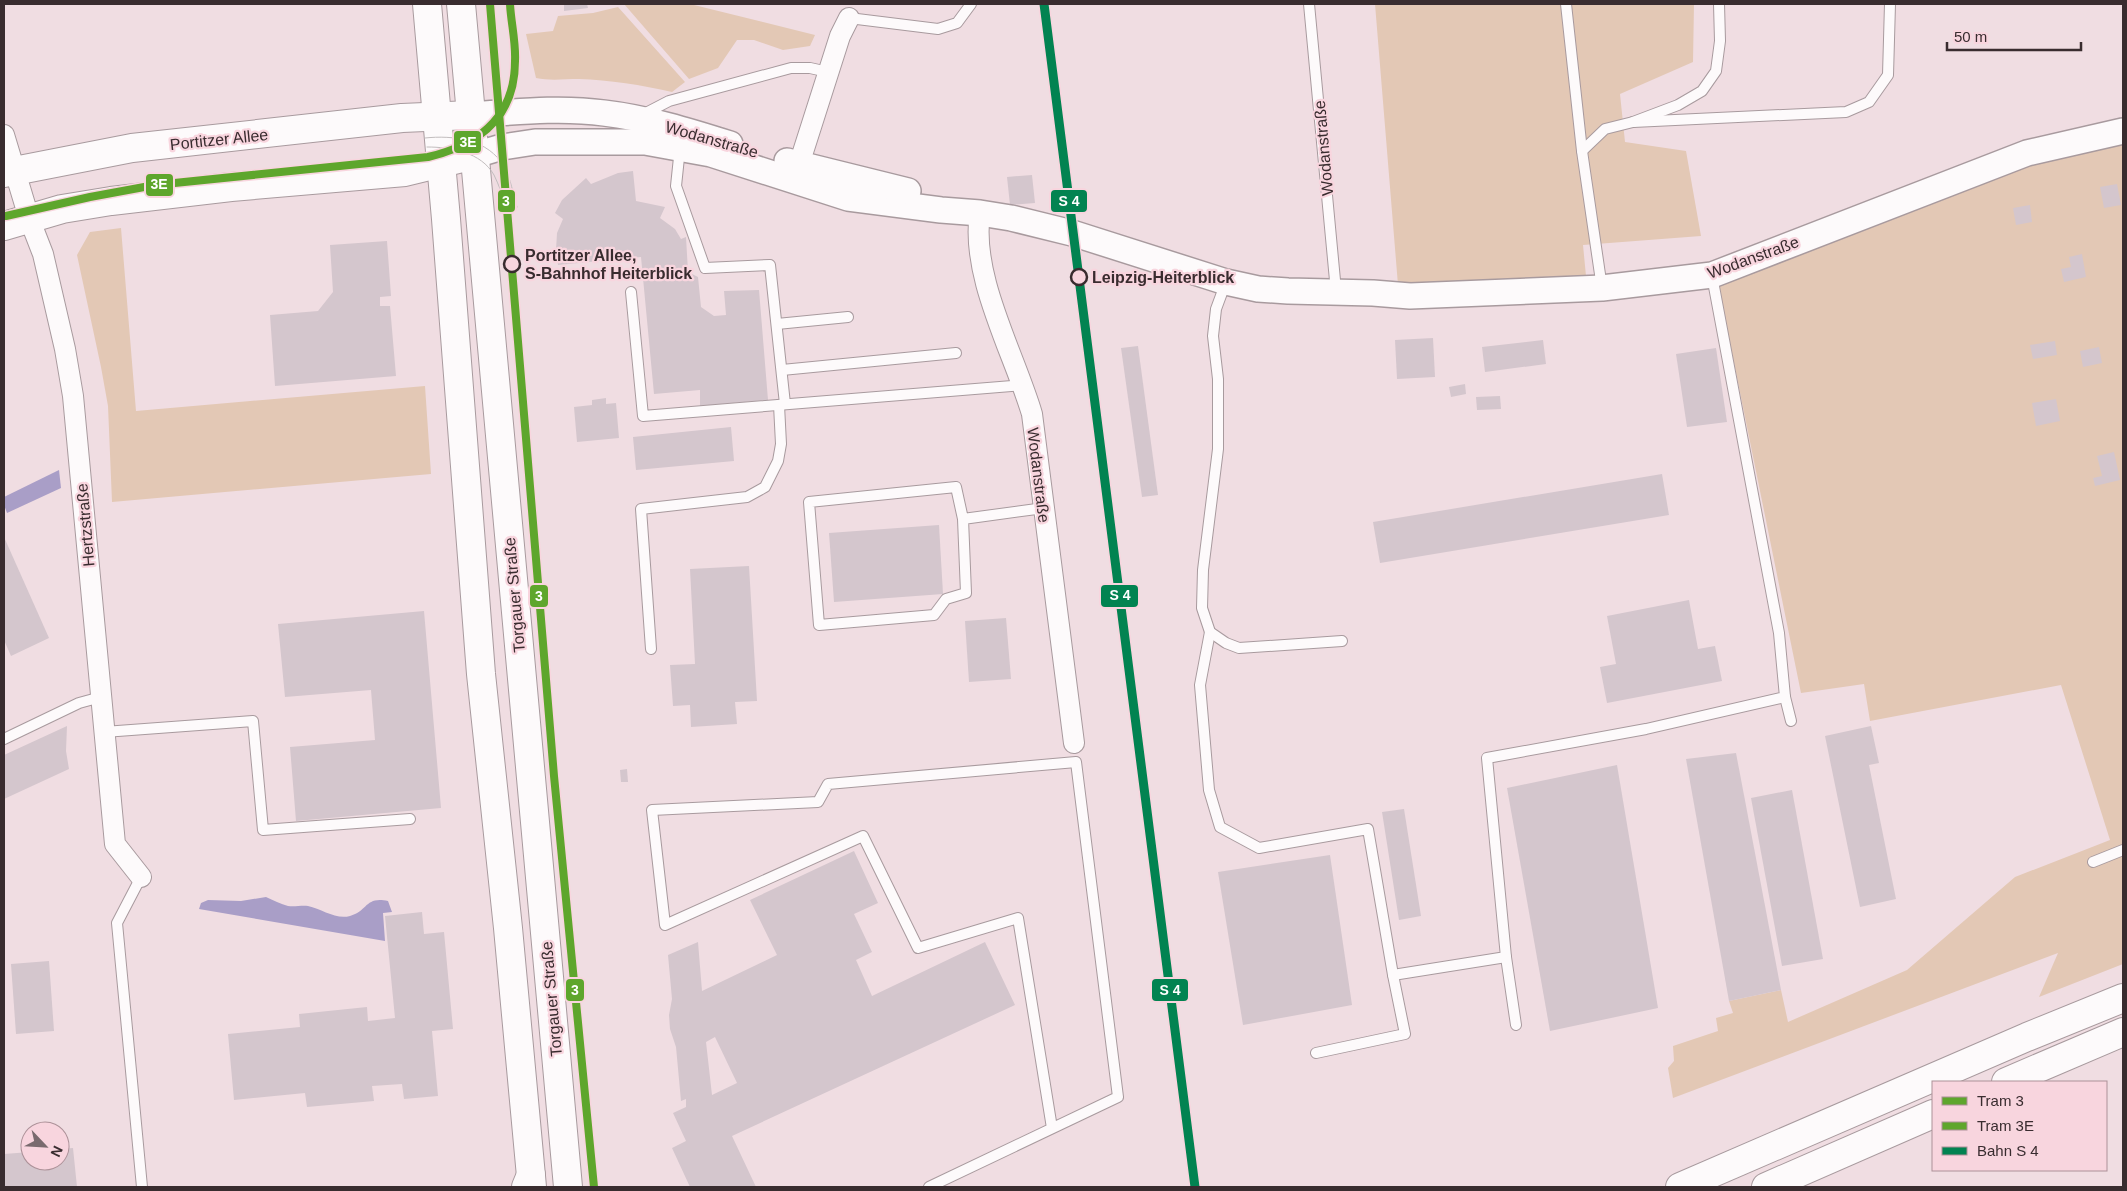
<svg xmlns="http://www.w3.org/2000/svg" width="2127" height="1191" viewBox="0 0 2127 1191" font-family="Helvetica,sans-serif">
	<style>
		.green { fill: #e3c8b5 }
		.water { fill: #a99ec7 }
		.building { fill: #d4c6cd; fill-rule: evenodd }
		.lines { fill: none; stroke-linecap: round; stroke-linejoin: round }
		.service-casing { stroke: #a89a9e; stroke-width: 12 }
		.minor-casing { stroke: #a89a9e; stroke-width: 22 }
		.tertiary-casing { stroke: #a89a9e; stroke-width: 28 }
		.secondary-casing { stroke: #a89a9e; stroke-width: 30 }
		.primary-casing { stroke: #a89a9e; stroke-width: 30 }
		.motorway-casing { stroke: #a89a9e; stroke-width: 30 }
		.service { stroke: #fdfafb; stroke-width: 10 }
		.minor { stroke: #fdfafb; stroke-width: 20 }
		.tertiary { stroke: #fdfafb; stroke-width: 25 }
		.secondary { stroke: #fdfafb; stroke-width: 28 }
		.primary { stroke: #fdfafb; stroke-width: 28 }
		.motorway { stroke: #fdfafb; stroke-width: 28 }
		.tram { stroke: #c2bdbe; stroke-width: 1 }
		.rail-1-casing { stroke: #f8d5de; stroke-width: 12 }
		.rail-1 { stroke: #028351; stroke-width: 9 }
		.tram-1-casing { stroke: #f8d5de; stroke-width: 11 }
		.tram-2-casing { stroke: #f8d5de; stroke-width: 11 }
		.tram-1 { stroke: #5ea62c; stroke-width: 8 }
		.tram-2 { stroke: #5ea62c; stroke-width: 8 }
		.stop-dot { fill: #f8d5de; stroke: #392c2f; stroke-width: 2.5 }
		.labels { text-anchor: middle; stroke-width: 4.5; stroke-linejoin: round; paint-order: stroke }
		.street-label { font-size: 16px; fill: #392c2f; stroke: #f8d5de }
		.stop-label { font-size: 16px; font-weight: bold; fill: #392c2f; stroke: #f8d5de; text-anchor: start }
		.line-badge { stroke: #f8d5de; stroke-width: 2 }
		.badge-label { font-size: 14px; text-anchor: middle; font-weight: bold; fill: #fff }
	</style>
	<rect width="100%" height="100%" fill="#f0dde2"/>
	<!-- green -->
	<g class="green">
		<polygon points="624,4 690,4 815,35 810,46 783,50 754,40 737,40 718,68 689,79"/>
		<polygon points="1375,4 1694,4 1693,62 1620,94 1625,142 1686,151 1701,236 1583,245 1586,276 1398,285"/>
		<path d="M618,7L685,82L672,92C642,85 609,80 579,79C564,79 550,81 536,78L526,34L553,31L558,16L593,13Z"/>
		<polygon points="2123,131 2123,964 2039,997 2058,953 1673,1098 1668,1068 1674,1061 1673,1046 1718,1031 1716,1018 1733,1013 1729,1001 1781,990 1788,1022 1907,970 2015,877 2110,840 2061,685 1870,721 1864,684 1801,693 1718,284 1952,181"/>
		<polygon points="121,228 136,411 425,386 431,474 112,502 108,406 101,367 77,255 90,232"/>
	</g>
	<!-- water -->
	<g class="water">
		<polygon points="59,470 61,488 7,513 4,505 4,497"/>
		<path d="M266,897C273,900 281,904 288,906C295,907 302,905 308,906C322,909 336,920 350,916C368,911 365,896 388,901L392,912L383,913L385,941L199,909L201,903L208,900L241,901Z"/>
	</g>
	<!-- building -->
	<g class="building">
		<polygon points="564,4 587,4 588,8 564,11"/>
		<polygon points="633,171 636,201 665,207 660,218 675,229 681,239 686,237 688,272 698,277 701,307 714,316 726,315 724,291 759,290 768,400 700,406 700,390 654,394 641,257 558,265 556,250 557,233 563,219 555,213 562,200 586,178 591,184 618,173"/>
		<polygon points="1032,175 1035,203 1010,205 1007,177"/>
		<polygon points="2117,184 2121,205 2104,208 2100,187"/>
		<polygon points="2030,205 2032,222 2016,225 2013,208"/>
		<polygon points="387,241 391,296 380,297 380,306 390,306 396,376 275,386 270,315 318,311 333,292 330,245"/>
		<polygon points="2082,254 2086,277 2064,282 2061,269 2071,267 2069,257"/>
		<polygon points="1433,338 1435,377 1397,379 1395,340"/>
		<polygon points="1543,340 1546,364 1485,372 1482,347"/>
		<polygon points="2055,341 2057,355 2033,359 2030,345"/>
		<polygon points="1138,346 1158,495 1142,497 1121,348"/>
		<polygon points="2099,347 2102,363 2083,367 2080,351"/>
		<polygon points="1716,348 1727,422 1687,427 1676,354"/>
		<polygon points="1465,384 1466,394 1451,397 1449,387"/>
		<polygon points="1500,396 1501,409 1477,410 1476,397"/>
		<polygon points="606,398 606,404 616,403 619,438 577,442 574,407 592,405 592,400"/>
		<polygon points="2056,399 2060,421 2036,426 2032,403"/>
		<polygon points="731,427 734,461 636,470 633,437"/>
		<polygon points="2114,452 2120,480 2095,486 2093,478 2102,476 2097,456"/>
		<polygon points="1662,474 1669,515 1380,563 1373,522"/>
		<polygon points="939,525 943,594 834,602 829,533"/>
		<polygon points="4,537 49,638 11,656 4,640"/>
		<polygon points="749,566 757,701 735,702 737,724 691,727 690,705 673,706 670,665 695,664 690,569"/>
		<polygon points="1689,600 1698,649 1715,646 1722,681 1607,703 1600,667 1616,664 1607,616"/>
		<polygon points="424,611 441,808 296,821 290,747 375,740 371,690 285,697 278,624"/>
		<polygon points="1006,618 1011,679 969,682 965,621"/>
		<polygon points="67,726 66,751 69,769 4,799 4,755"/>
		<polygon points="1871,726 1879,763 1869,765 1896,899 1860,907 1825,736"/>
		<polygon points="1736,753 1781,990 1729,1001 1686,759"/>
		<polygon points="1617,765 1658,1008 1550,1031 1507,788"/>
		<polygon points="627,769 628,782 621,782 620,770"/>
		<polygon points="1792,790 1823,959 1782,966 1751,798"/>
		<polygon points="1404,809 1421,916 1399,920 1382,812"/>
		<path d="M854,851L878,903L854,914L872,952L856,960L872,996L985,942L1015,1005L732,1136L756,1187H690L672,1148L686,1141L673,1113L686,1107V1099L681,1101L676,1047L670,1029L669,1015L672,999L668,955L698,942L702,991L777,955L750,900ZM715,1037L737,1083L712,1095L706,1042Z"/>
		<polygon points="1330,855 1352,1005 1243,1025 1218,872"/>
		<polygon points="422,912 424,934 444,932 453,1029 432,1031 438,1096 404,1099 402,1084 372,1086 374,1101 307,1107 305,1093 234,1100 228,1034 300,1027 299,1014 367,1007 368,1021 395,1018 385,916"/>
		<polygon points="49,961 54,1031 16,1034 11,964"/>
		<polygon points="73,1148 77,1187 4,1187 4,1154 30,1152 30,1161 60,1161 60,1149"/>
	</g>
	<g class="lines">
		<defs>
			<g id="service">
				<polyline points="1309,4 1336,291"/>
				<polyline points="1566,4 1582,151 1602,288"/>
				<polyline points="849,18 938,29 957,23 971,4"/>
				<polyline points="642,115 669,101 791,68 810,68 828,72"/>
				<polyline points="1633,122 1846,112 1869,102 1888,75 1890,4"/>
				<polyline points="680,148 676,186 705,268 770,265 785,404"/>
				<polyline points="1582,151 1605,129 1633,122 1678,105 1702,91 1716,71 1720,41 1719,4"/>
				<polyline points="1226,282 1216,309 1213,336 1218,379 1218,449 1203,570 1202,608 1210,632 1226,643 1239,648 1342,641"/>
				<polyline points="631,292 643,416 1023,385"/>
				<polyline points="777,324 848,317"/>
				<polyline points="782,370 956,353"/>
				<polyline points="963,519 966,593 946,599 934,615 819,625 809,502 956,487 963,519 1044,508"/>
				<polyline points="1210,632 1200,685 1209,790 1220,827 1259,848 1368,829 1393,975 1506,957 1487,758 1646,729 1785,697 1779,633 1712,276"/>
				<polyline points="651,649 641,509 747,497 765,487 778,461 781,444 779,405"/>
				<polyline points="1785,697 1791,721"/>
				<polyline points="104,732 253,721 263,830 410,819"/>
				<polyline points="4,739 79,703 101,697"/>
				<polyline points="2093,862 2123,850"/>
				<polyline points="141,877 117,923 142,1187"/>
				<polyline points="1506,957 1516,1025"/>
				<polyline points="1316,1053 1405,1034 1393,975"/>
				<polyline points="929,1187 1118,1097 1076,762 828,784 818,802 652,810 665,925 863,836 918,948 1018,918 1052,1128"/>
			</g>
			<g id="minor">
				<polyline points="4,135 29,218 43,254 65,349 73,396 115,844 141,877"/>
				<polyline points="795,177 840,36 849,18"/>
				<path d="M980,213C970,276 1014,353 1032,414L1074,743"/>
			</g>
			<g id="tertiary">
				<path d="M471,115C515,112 560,107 604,113C647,118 689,131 730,144"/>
				<polyline points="475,155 502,147 535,142 645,142 711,154 848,198 941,210 980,213 1011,218 1072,233 1226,282 1258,289 1288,291 1373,293 1410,296 1602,288 1712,275 2027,153 2123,131"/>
				<polyline points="787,161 908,191"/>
			</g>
			<g id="secondary">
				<polyline points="4,173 132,148 402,118 471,115"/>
				<polyline points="4,226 62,209 111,201 231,187 405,172 475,155"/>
			</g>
			<g id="primary">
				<polyline points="427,4 446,219 481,674 508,928 532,1187"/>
				<polyline points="461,4 568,1187"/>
			</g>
			<g id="motorway">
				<polyline points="2006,1082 2123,1032"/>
				<polyline points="526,1187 531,1175"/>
				<polyline points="1680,1187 2027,1037 2123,998"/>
				<polyline points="1766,1187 1933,1114"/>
			</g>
		</defs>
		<!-- service casing -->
		<use href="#service" class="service-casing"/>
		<!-- minor casing -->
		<use href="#minor" class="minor-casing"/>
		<!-- tertiary casing -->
		<use href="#tertiary" class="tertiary-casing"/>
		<!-- secondary casing -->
		<use href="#secondary" class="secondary-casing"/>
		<!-- primary casing -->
		<use href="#primary" class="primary-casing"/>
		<!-- motorway casing -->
		<use href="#motorway" class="motorway-casing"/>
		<!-- service -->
		<use href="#service" class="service"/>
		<!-- minor -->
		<use href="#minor" class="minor"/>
		<!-- tertiary -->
		<use href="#tertiary" class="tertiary"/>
		<!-- secondary -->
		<use href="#secondary" class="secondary"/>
		<!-- primary -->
		<use href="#primary" class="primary"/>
		<!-- motorway -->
		<use href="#motorway" class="motorway"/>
		<!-- tram -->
		<g class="tram">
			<path d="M425,138C453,135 489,139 504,167C511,178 513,195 517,207"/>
			<path d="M427,147C451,147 481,152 494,175C499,185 503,197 507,208"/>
		</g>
		<defs>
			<polyline id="rail-1" points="1044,4 1195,1187"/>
		</defs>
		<!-- rail-1 casing -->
		<use href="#rail-1" class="rail-1-casing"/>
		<!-- rail-1 -->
		<use href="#rail-1" class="rail-1"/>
		<defs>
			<polyline id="tram-1" points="490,4 554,776 594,1187"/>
			<path id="tram-2" d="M6,216L90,197L155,185L428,157C479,145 515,117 515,61C516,42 511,23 510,4"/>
		</defs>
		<!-- tram-1 casing -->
		<use href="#tram-1" class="tram-1-casing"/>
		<!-- tram-2 casing -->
		<use href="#tram-2" class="tram-2-casing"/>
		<!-- tram-1 -->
		<use href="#tram-1" class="tram-1"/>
		<!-- tram-2 -->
		<use href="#tram-2" class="tram-2"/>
	</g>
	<!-- markers -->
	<g class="stop-dot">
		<circle cx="512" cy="264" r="8"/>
		<circle cx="1079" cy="277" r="8"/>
	</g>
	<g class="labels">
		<!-- street labels -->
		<g class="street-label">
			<text transform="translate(219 139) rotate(-6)" y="6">Portitzer Allee</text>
			<text transform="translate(712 139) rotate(16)" y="6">Wodanstraße</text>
			<text transform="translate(1323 148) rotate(-95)" y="6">Wodanstraße</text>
			<text transform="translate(1753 257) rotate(-20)" y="6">Wodanstraße</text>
			<text transform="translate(1039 475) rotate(83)" y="6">Wodanstraße</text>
			<text transform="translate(85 525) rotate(-95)" y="6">Hertzstraße</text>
			<text transform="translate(514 595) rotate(-95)" y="6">Torgauer Straße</text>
			<text transform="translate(551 999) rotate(-95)" y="6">Torgauer Straße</text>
		</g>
		<!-- stop labels -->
		<g class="stop-label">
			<text x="525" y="261">Portitzer Allee,<tspan x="525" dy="18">S-Bahnhof Heiterblick</tspan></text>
			<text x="1092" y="283">Leipzig-Heiterblick</text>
		</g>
	</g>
	<g class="line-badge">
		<rect x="453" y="130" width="29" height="24" rx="5" fill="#5ea62c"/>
		<rect x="145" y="173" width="29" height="24" rx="5" fill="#5ea62c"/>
		<rect x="1050" y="189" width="38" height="24" rx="5" fill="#028351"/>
		<rect x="497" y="189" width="19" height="24" rx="5" fill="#5ea62c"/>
		<rect x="1100" y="584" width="39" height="24" rx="5" fill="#028351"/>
		<rect x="529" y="584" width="20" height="24" rx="5" fill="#5ea62c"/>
		<rect x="1151" y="978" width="38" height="24" rx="5" fill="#028351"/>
		<rect x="565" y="978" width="20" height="24" rx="5" fill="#5ea62c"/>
	</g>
	<g class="badge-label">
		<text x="468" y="147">3E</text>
		<text x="159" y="189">3E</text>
		<text x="1069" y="206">S 4</text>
		<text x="506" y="206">3</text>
		<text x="1120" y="600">S 4</text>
		<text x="539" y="601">3</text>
		<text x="1170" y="995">S 4</text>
		<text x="575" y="995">3</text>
	</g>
	<!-- border -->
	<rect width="2127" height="1191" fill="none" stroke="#392c2f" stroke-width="10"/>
	<!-- legend -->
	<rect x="1932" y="1081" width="175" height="90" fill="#f8d5de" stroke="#ac9198"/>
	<rect x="1942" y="1097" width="25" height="8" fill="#5ea62c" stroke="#ac9198"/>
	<text x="1977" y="1106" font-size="15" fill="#392c2f">Tram 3</text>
	<rect x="1942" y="1122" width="25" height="8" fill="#5ea62c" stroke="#ac9198"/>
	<text x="1977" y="1131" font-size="15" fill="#392c2f">Tram 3E</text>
	<rect x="1942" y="1147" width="25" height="8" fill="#028351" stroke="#ac9198"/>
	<text x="1977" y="1156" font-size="15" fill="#392c2f">Bahn S 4</text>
	<!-- north arrow -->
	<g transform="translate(45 1146) rotate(115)"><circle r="24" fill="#f8d5de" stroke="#ac9198"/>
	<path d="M0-4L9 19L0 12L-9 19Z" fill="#796a6e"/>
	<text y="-8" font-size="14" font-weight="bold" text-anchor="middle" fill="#392c2f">N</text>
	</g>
	<!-- scale -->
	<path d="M1947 42v8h134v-8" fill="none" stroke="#392c2f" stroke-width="2.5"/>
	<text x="1954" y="42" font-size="15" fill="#392c2f" stroke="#f8d5de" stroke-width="4" paint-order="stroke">50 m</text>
</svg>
